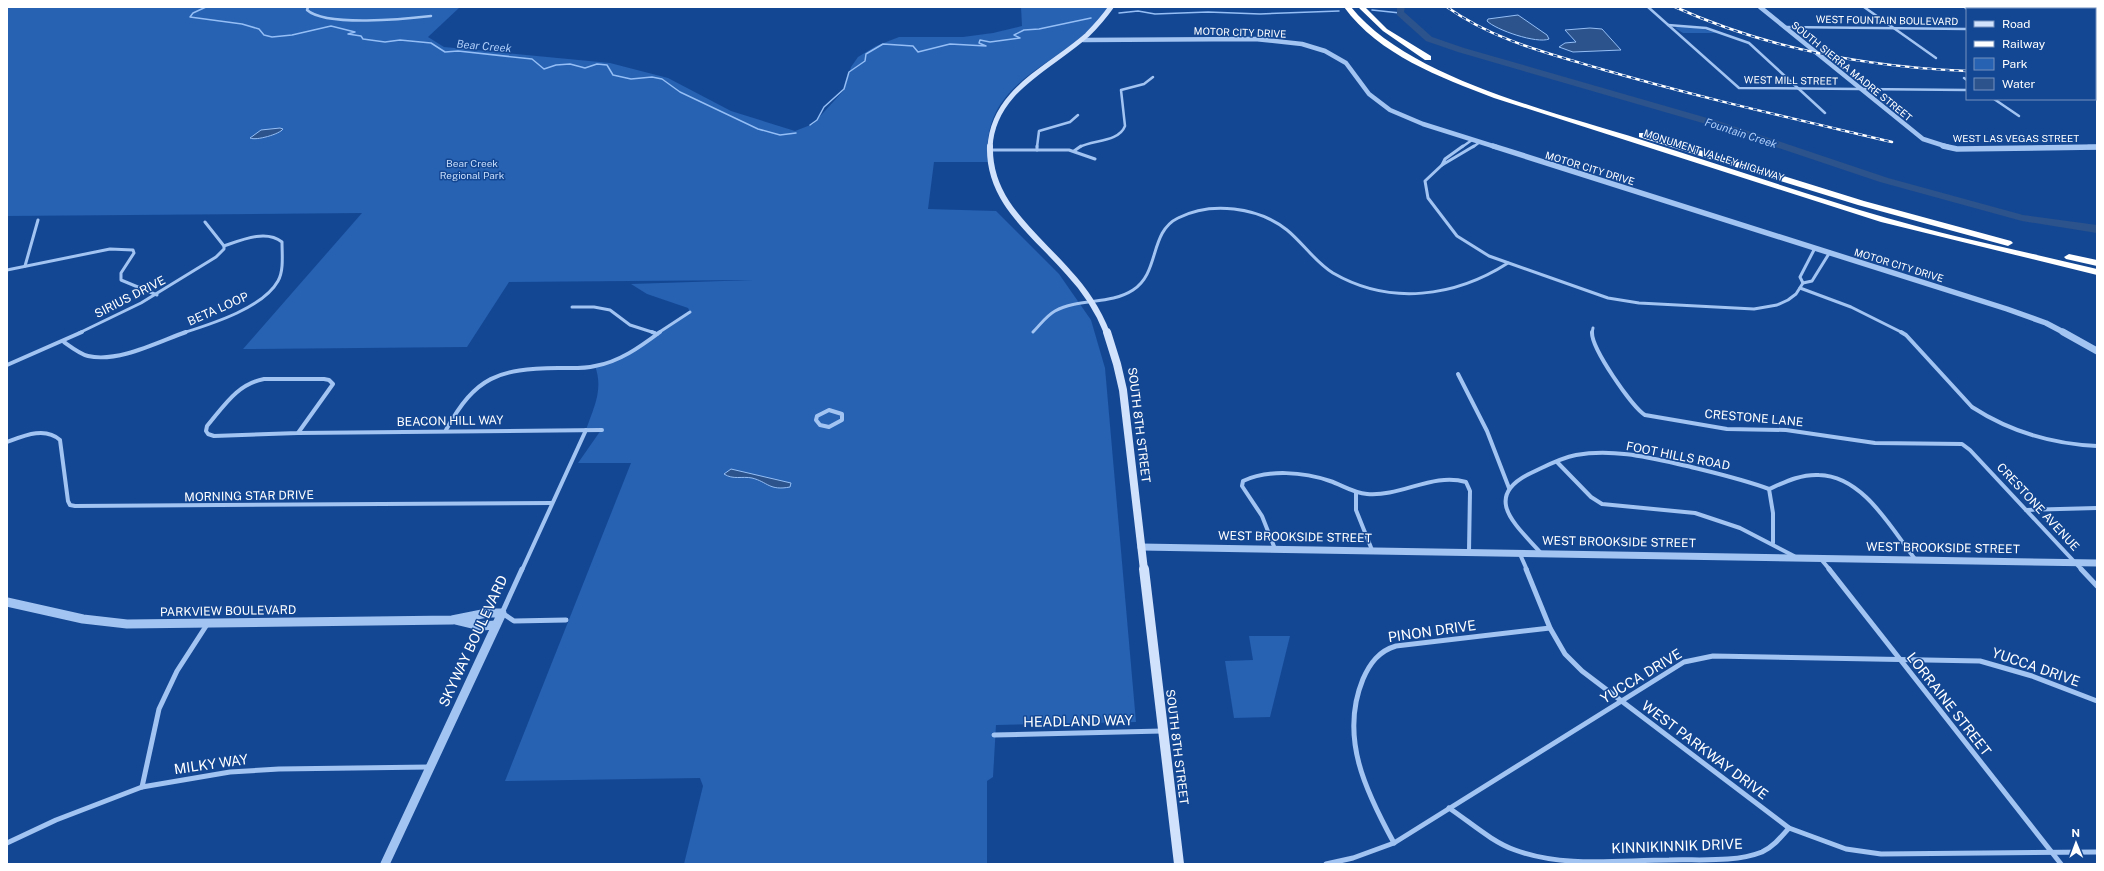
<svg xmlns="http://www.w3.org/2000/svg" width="2104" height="871" viewBox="0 0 2104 871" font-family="'Public Sans',sans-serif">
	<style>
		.green { fill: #2661b2 }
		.water { fill: #2c538b; stroke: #94bef5 }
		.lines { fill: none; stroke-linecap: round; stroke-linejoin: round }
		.stream { stroke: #94bef5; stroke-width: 1.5 }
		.river { fill: #2c538b; fill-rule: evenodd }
		.minor-far3 { stroke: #a2c4f2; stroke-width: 2.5 }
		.minor-far2 { stroke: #a2c4f2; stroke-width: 3 }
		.minor-far1 { stroke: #a2c4f2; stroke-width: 4 }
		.minor { stroke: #a2c4f2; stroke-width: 5 }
		.tertiary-far3 { stroke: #a2c4f2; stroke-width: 4.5 }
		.tertiary-far2 { stroke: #a2c4f2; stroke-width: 5.5 }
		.tertiary-far1 { stroke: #a2c4f2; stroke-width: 7 }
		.tertiary { stroke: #a2c4f2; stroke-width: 9 }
		.secondary-far3 { stroke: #d1e2fc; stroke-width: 5 }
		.secondary-far2 { stroke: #d1e2fc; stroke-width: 6 }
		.secondary-far1 { stroke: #d1e2fc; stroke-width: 8 }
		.secondary { stroke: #d1e2fc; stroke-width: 10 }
		.motorway { fill: #fff; fill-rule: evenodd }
		.rail-casing { stroke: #fff; stroke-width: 2.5 }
		.rail { stroke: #144793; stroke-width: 1.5; stroke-dasharray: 4.5; stroke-linecap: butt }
		.labels { text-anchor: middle; stroke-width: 3; stroke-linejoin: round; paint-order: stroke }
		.far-street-label { font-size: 10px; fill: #fff; stroke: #144793 }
		.far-park-label { font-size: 10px; fill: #c9dffc; stroke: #144793 }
		.far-water-label { font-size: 11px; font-style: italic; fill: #aecef9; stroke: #144793 }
		.street-label { font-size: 12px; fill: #fff; stroke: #144793 }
		.near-street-label { font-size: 14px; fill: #fff; stroke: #144793 }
	</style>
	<rect width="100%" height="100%" fill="#144793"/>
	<!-- green -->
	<g class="green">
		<path d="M7,7H460L428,37L444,47L610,63L668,78L731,111L795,131L813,124L844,90L851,67L858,57L876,46L899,37H963L993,33L1022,26L1021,7H1109C1102,15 1097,24 1089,30C1044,72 981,86 988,162H934L928,209L996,211L1059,274L1091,320L1105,368L1136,722L996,725L993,777L987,781V864H684L703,786L700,778L505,781L631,463H578L601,430H586C593,409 604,390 595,366L617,360L690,312L688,308L647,294L631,284L753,280L509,282L467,347L243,349L362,213L7,216Z"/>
		<polygon points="1679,26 1703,29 1717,33 1683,33 1675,28"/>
		<polygon points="1249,636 1290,636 1270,717 1234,718 1225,661 1253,660"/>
	</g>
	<!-- water -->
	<g class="water">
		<path d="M1518,15L1547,35L1549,39C1537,44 1496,30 1487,21L1488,19Z"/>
		<polygon points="1590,28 1602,29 1621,50 1573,52 1559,47 1565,43 1576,42 1565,30"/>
		<path d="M280,128L283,129C280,134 256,141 250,138L261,130Z"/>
		<path d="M731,469L791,483L790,487C769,491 768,482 752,478C742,476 733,480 724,474Z"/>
	</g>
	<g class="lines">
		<!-- stream -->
		<g class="stream">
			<polyline points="206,7 193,13 190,17 242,24 259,29 264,35 272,37 292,35 331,26 355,32 348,34 361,36 363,39 385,42 400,40 431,43 445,52 458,51 532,59 544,69 556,65 570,64 585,68 597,64 607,65 613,75 631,79 652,77 662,79 680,92 758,129 780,135 796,133"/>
			<polyline points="1372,10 1400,13"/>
			<polyline points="1119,13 1138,11 1155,14 1208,12 1260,14 1339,11"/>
			<polyline points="810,125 817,120 824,107 844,89 849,72 865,61 866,54 883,44 913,46 918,52 950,44 986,46 979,43 980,40 990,42 1020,38 1014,35 1024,30 1039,29 1091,18"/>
		</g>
		<!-- river -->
		<polygon class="river" points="1397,7 1405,7 1404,12 1432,37 1464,48 1721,122 1888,178 2023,215 2097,225 2097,233 2022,221 1880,182 1713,126 1458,52 1426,41 1397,15"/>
		<!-- minor-far3 -->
		<g class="minor-far3">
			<path d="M308,7L307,10C326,27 406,19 431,16"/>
			<polyline points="1648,7 1739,88 1967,90"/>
			<polyline points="1864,7 1936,58"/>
			<polyline points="1668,25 1706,28 1749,43 1825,113"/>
			<polyline points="1784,27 1967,29"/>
			<polyline points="2095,30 2097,30"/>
			<polyline points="1964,78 1967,80"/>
			<polyline points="2095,83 2097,85"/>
			<polyline points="2095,91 2097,91"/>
			<polyline points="1994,99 2019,116"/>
			<polyline points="1037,147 1039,131 1070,122 1078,115"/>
			<path d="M1080,147C1093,140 1119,142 1125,126L1121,90L1144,84L1153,77"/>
			<polyline points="1462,147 1472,140"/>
			<polyline points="1473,147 1480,142"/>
		</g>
		<!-- minor-far2 -->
		<g class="minor-far2">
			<polyline points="1463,146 1445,159 1442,165 1474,146"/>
			<polyline points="990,150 1069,150 1095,159"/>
			<polyline points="1037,150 1037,146"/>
			<polyline points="1074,151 1081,146"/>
			<polyline points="1442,165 1425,181 1428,198 1457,236 1489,256 1608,298 1639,303 1754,309 1777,305 1788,300 1796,294 1803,283 1812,281 1830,252"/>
			<polyline points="25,266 38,220"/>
			<polyline points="7,270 110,249 133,250 134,253 121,273 121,280 157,295"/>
			<polyline points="1803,283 1800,277 1815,248"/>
			<polyline points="1800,288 1851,307 1903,333"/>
			<polyline points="572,307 594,307 610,310 630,325 655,333"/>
			<path d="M1033,332C1040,325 1046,316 1055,311C1079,298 1110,305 1133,290C1160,273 1149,232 1178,218C1211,201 1258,207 1287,230C1303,243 1315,262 1333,273C1390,306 1455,297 1508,263"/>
			<polyline points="79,333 141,303 216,257 224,249 224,246 205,222"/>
			<path d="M183,333C211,324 263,308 278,281C284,271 282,254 282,242C266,229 241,240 224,246"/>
			<polyline points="658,333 690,312"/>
			<polyline points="1592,333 1593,328"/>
		</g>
		<!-- minor-far1 -->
		<g class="minor-far1">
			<polyline points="652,332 657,334"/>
			<path d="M1592,332C1591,348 1632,407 1645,415L1727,429L1786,430L1875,443L1962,444L1970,450L2082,570"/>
			<path d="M1901,332L1906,335L1972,407C2009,431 2053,444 2097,446"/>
			<path d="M64,342C71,347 80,354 88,356C118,363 158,342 186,332"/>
			<polyline points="7,365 82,332"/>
			<polyline points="1458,374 1487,431 1509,488"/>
			<path d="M264,379H324L329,380L333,384L298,433L214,436L208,434L206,431L207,426C224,406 237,384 264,379Z"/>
			<polygon points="829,410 842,414 842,420 829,427 820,425 816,420 817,416"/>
			<path d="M446,430C476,376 498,369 558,368C570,368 583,369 595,366C619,362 640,347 660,332"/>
			<polyline points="298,433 602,430"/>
			<path d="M7,442C23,436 45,426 60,440L68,501L70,505L75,506L552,503"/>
			<polyline points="1557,462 1591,497 1602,504 1695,513 1740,528 1794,556"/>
			<polyline points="1356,492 1356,510 1372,550"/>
			<polyline points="2026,510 2097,508"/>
			<path d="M1773,543V513L1769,489C1785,482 1801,474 1819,475C1863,476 1891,528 1915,559"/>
			<path d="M1275,549L1262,516L1242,486L1243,481C1268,469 1304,472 1330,481C1342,485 1353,493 1367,494C1401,497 1433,472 1466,482L1470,491L1469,551"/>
			<polyline points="1519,552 1527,570"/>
			<path d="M1540,552C1516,525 1481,497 1531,473C1546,466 1560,458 1576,455C1613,448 1651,458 1687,466C1715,473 1742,479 1769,489"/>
			<polyline points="1820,558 1830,570"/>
			<polyline points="522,570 586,430"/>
		</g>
		<!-- minor -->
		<g class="minor">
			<polyline points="522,569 502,613 514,621 566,620"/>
			<polyline points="1526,569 1550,628 1565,654 1582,671 1789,828"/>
			<polyline points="1829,569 2061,864"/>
			<polyline points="2081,569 2097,586"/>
			<polyline points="994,735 1162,731"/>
			<polyline points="142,787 159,709 177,671 208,623"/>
			<path d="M1449,808C1470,822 1492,842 1515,850C1564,868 1618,860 1669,860C1698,859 1734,863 1762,852C1774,846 1781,837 1789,828L1846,849L1881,854L2097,852"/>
			<polyline points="7,843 56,820 142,787 230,772 279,769 429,767"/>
			<path d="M1394,843C1366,792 1339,737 1363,679C1370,663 1379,651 1396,646L1550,628"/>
			<polyline points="1326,864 1353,858 1394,843 1684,662 1713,656 1980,661 2032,676 2097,701"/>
		</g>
		<!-- tertiary-far3 -->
		<g class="tertiary-far3">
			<polyline points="1760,7 1923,139 1948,147"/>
			<polyline points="1966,7 1969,9"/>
			<polyline points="1979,7 1982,9"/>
			<polyline points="2081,7 2085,9"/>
			<polyline points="2095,15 2097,16"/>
			<polyline points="1083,40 1255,39 1302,44 1325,51 1346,63 1369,94 1390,110 1423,124 1496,147"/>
			<polyline points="2088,147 2097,147"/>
		</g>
		<!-- tertiary-far2 -->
		<g class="tertiary-far2">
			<polyline points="1493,146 2007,309 2046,323 2065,333"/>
			<polyline points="1943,146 1957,149 2097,147"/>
		</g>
		<!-- tertiary-far1 -->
		<g class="tertiary-far1">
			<polyline points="2063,332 2097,351"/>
			<polyline points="1141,547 2097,563"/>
		</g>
		<!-- tertiary -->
		<g class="tertiary">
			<polyline points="7,602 83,619 127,624 452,620 487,613 502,613 385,864"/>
			<polyline points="456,620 481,626 496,625"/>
		</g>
		<!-- secondary-far3 -->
		<path class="secondary-far3" d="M990,147C993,90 1050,68 1087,35C1096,26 1104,17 1111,7"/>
		<!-- secondary-far2 -->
		<path class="secondary-far2" d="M990,146C988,202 1035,234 1068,272C1085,290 1098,310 1107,333"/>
		<!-- secondary-far1 -->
		<polyline class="secondary-far1" points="1107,332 1117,364 1123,390 1144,570"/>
		<!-- secondary -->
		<polyline class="secondary" points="1144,569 1179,864"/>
		<!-- motorway -->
		<g class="motorway">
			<path d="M1344,7H1351C1409,79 1555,112 1642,140C1724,166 1805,194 1887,218C1956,238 2027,252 2097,269V275L1881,222L1494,98C1440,77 1379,55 1344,7Z"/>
			<polygon points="1358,7 1365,7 1387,29 1431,56 1431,60 1425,60 1383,31"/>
			<polygon points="1639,133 1645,133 1864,201 2011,241 2013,243 2008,246 1858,205 1639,137"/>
			<polygon points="2069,254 2097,260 2097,266 2066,259 2064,257"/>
		</g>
		<defs>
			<g id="rail">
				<path d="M1447,7C1493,40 1547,53 1601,69C1697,97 1795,119 1892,142"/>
				<path d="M1675,7C1768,49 1865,67 1967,71"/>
				<polyline points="2095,61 2097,61"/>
			</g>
		</defs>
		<!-- rail casing -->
		<use href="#rail" class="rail-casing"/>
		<!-- rail -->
		<use href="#rail" class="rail"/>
	</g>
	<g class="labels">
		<!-- far-street labels -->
		<g class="far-street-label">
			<text transform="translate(1887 20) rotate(1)" y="4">WEST FOUNTAIN BOULEVARD</text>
			<text transform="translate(1240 32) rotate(2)" y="4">MOTOR CITY DRIVE</text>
			<text transform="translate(1852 71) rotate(39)" y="4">SOUTH SIERRA MADRE STREET</text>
			<text transform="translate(1791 80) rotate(1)" y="4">WEST MILL STREET</text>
			<text x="2016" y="142">WEST LAS VEGAS STREET</text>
			<text transform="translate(1714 155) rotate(18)" y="4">MONUMENT VALLEY HIGHWAY</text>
			<text transform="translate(1590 168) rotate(17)" y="4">MOTOR CITY DRIVE</text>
			<text transform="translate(1899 265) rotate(17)" y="4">MOTOR CITY DRIVE</text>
		</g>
		<!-- far-park labels -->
		<g class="far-park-label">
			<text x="472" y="167">Bear Creek<tspan x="472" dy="12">Regional Park</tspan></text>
		</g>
		<!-- far-water labels -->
		<g class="far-water-label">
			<text transform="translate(484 46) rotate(5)" y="4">Bear Creek</text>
			<text transform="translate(1741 133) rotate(18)" y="4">Fountain Creek</text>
		</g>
		<!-- street labels -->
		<g class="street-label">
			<text transform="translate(130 297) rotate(-27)" y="4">SIRIUS DRIVE</text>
			<text transform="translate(218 309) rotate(-24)" y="4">BETA LOOP</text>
			<text transform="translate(1754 418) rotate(5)" y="4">CRESTONE LANE</text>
			<text transform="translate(450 421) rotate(-1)" y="4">BEACON HILL WAY</text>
			<text transform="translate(1139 425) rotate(83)" y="4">SOUTH 8TH STREET</text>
			<text transform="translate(1678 456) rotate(11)" y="4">FOOT HILLS ROAD</text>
			<text transform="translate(249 496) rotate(-1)" y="4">MORNING STAR DRIVE</text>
			<text transform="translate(2038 507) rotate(47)" y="4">CRESTONE AVENUE</text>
			<text transform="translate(1295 537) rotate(1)" y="4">WEST BROOKSIDE STREET</text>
			<text transform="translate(1619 542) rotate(1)" y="4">WEST BROOKSIDE STREET</text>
			<text transform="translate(1943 548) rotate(1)" y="4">WEST BROOKSIDE STREET</text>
			<text transform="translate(228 611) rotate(-1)" y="4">PARKVIEW BOULEVARD</text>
			<text transform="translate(1177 747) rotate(83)" y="4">SOUTH 8TH STREET</text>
		</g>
		<!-- near-street labels -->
		<g class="near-street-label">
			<text transform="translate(1432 631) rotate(-8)" y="5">PINON DRIVE</text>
			<text transform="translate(473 641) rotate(-65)" y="5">SKYWAY BOULEVARD</text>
			<text transform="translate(2036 667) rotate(19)" y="5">YUCCA DRIVE</text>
			<text transform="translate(1641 676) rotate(-31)" y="5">YUCCA DRIVE</text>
			<text transform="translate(1949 704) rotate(52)" y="5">LORRAINE STREET</text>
			<text transform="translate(1078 721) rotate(-1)" y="5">HEADLAND WAY</text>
			<text transform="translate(1705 750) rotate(37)" y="5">WEST PARKWAY DRIVE</text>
			<text transform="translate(211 764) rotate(-8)" y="5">MILKY WAY</text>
			<text transform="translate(1677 846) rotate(-2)" y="5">KINNIKINNIK DRIVE</text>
		</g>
	</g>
	<!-- border -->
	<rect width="2104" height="871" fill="none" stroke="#ffffff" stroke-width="16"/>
	<!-- legend -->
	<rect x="1966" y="8" width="130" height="92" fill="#144793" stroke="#7291be"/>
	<rect x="1974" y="21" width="20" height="6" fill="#d1e2fc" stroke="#7291be"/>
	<text x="2002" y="28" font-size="12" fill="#ffffff">Road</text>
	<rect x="1974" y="41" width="20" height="6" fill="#ffffff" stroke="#7291be"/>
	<text x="2002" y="48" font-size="12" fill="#ffffff">Railway</text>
	<rect x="1974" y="58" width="20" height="12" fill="#2661b2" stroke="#7291be"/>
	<text x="2002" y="68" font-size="12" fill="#ffffff">Park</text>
	<rect x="1974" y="78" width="20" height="12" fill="#2c538b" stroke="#7291be"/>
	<text x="2002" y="88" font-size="12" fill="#ffffff">Water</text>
	<!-- north arrow -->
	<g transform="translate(2076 843) rotate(359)" stroke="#144793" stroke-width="3" paint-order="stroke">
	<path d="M0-3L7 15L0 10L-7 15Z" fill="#ffffff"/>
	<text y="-6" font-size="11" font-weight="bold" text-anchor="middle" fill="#ffffff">N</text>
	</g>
</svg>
